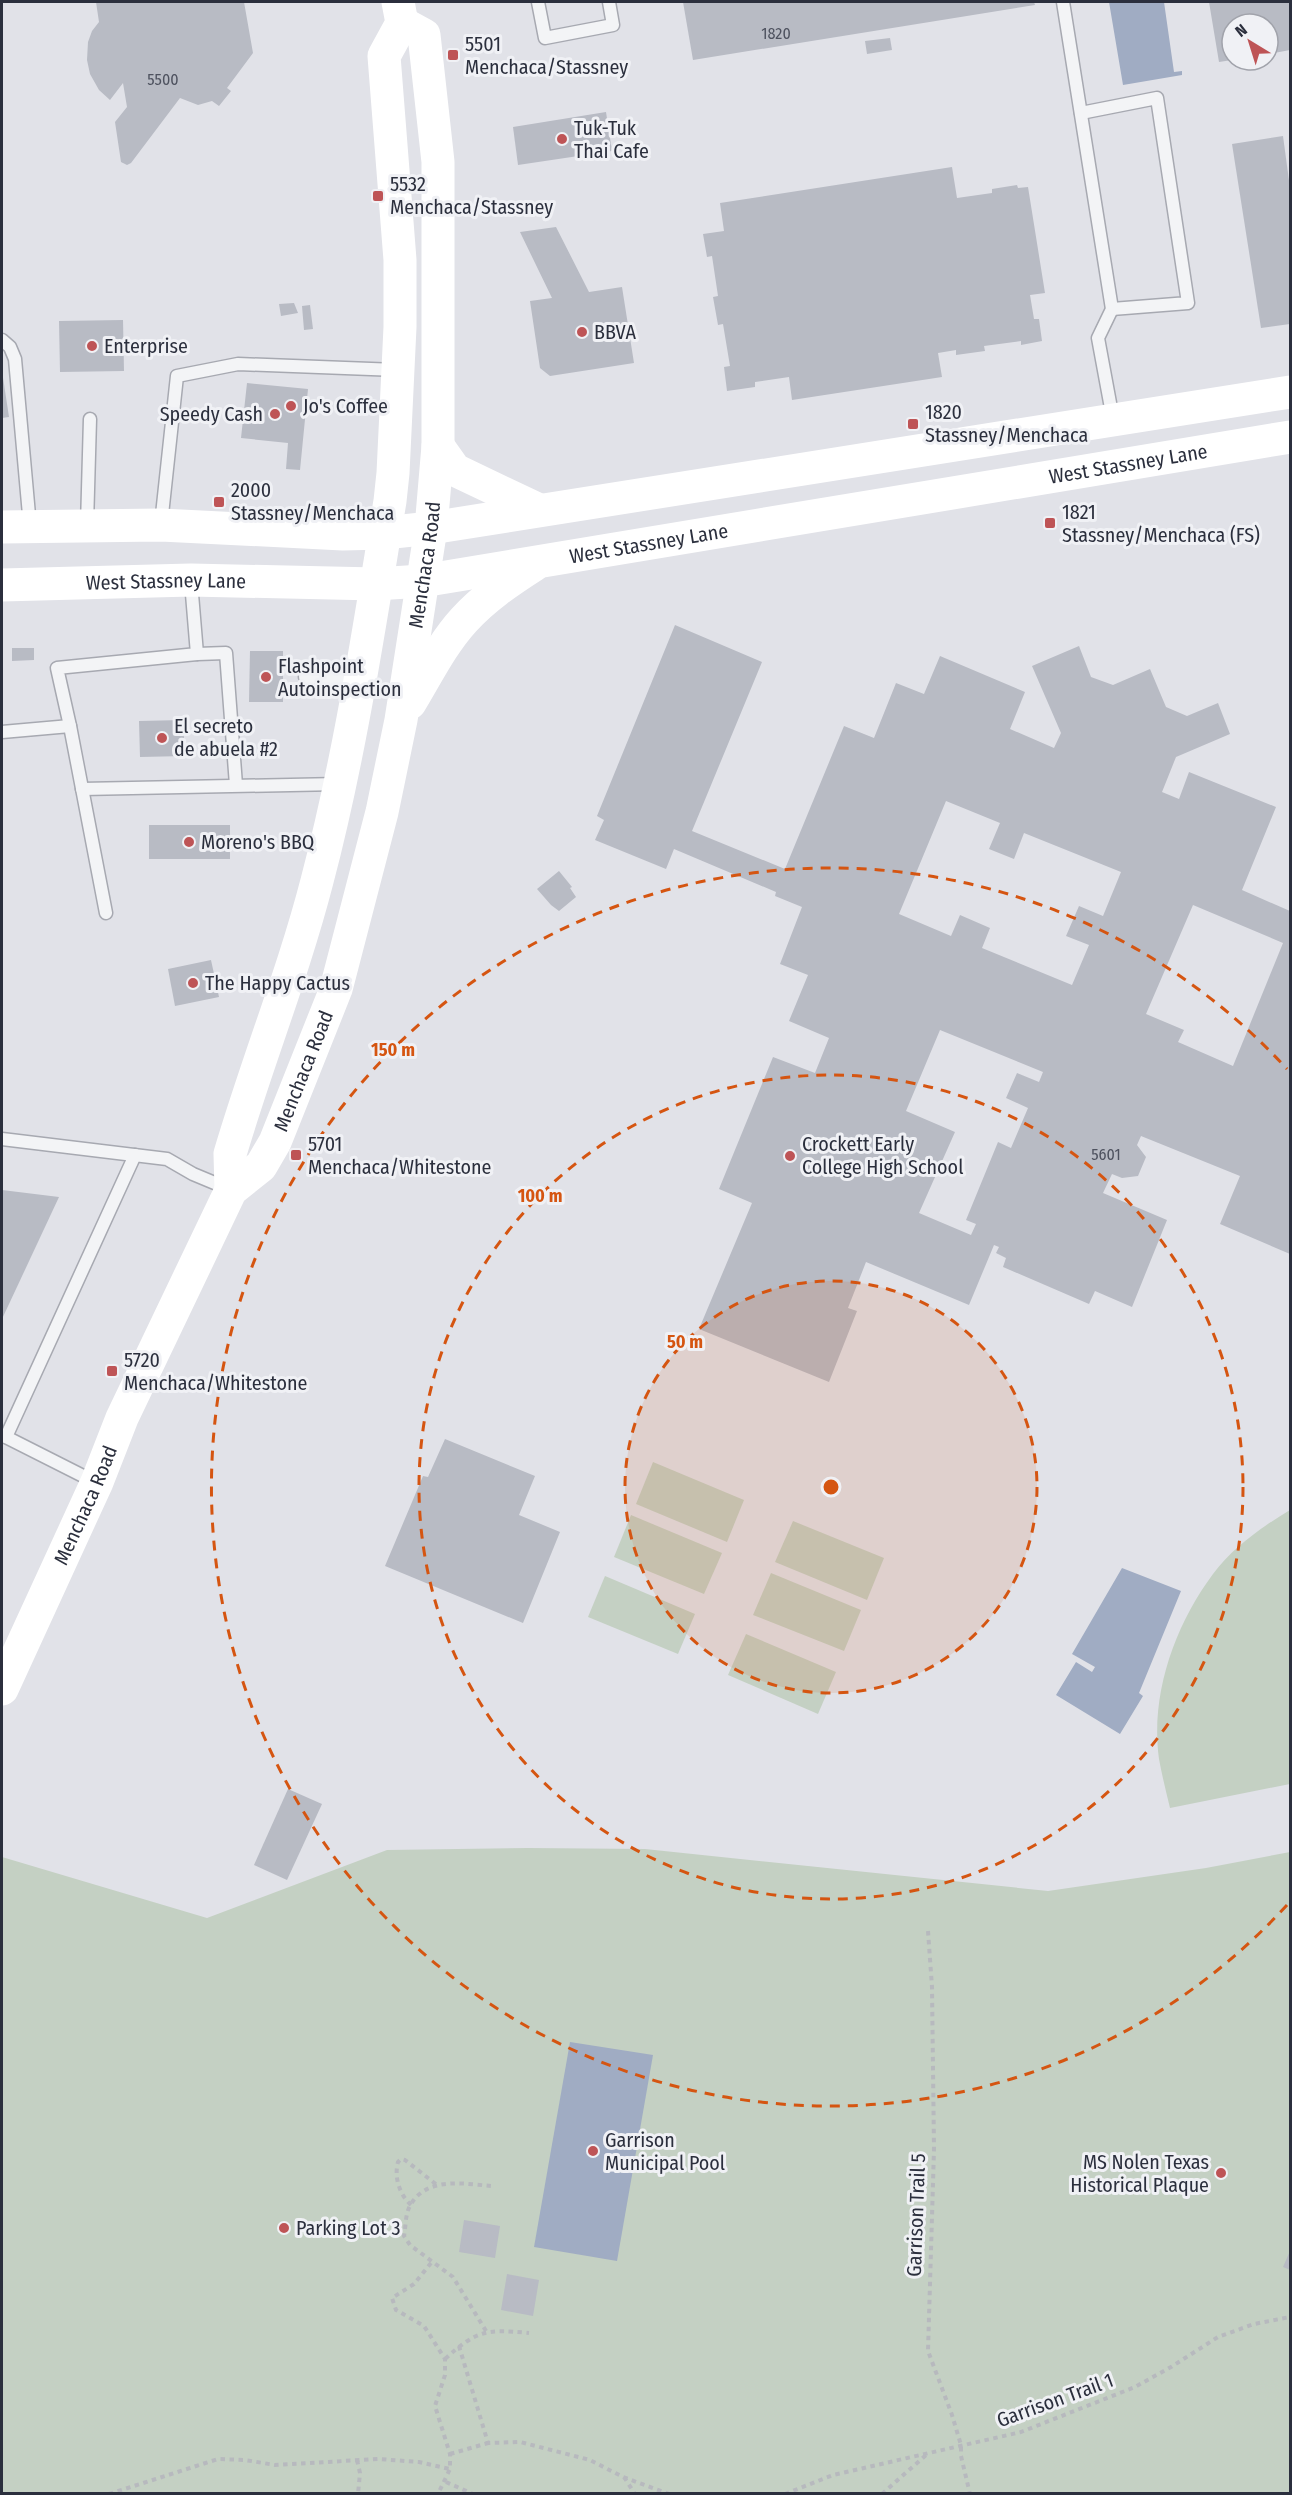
<svg xmlns="http://www.w3.org/2000/svg" width="1292" height="2495" viewBox="0 0 1292 2495" font-family="'Fira Sans Condensed',sans-serif">
	<style>
		.green { fill: #c4d0c3 }
		.water { fill: #a0acc3 }
		.building { fill: #b8bbc4; fill-rule: evenodd }
		.lines { fill: none; stroke-linecap: round; stroke-linejoin: round }
		.service-casing { stroke: #a7a9b1; stroke-width: 15 }
		.path { stroke: #b7b9be; stroke-width: 4; stroke-dasharray: 4.5 4.5; stroke-linecap: butt }
		.service { stroke: #f3f4f6; stroke-width: 12 }
		.secondary { stroke: #fff; stroke-width: 33 }
		.ring { fill: none; stroke: #d55511; stroke-width: 3; stroke-dasharray: 10 8 }
		.poi-dot { fill: #be5456; stroke: #f0f1f5; stroke-width: 2 }
		.labels { text-anchor: middle; stroke-width: 6; stroke-linejoin: round; paint-order: stroke }
		.number-label { font-size: 16px; fill: #4e525f }
		.poi-label { font-size: 20px; fill: #2b2f3d; stroke: #f0f1f5; text-anchor: start }
		.street-label { font-size: 20px; fill: #2b2f3d; stroke: #f0f1f5 }
		.centre { fill: #d55511; stroke: #f0f1f5; stroke-width: 3 }
		.ring-label { font-size: 18px; text-anchor: middle; font-weight: bold; fill: #d55511; stroke: #f0f1f5; stroke-width: 6; stroke-linejoin: round; paint-order: stroke }
	</style>
	<rect width="100%" height="100%" fill="#e1e2e8"/>
	<!-- green -->
	<g class="green">
		<polygon points="653,1462 744,1500 727,1542 636,1504"/>
		<path d="M1290,1510V1784L1170,1808C1166,1792 1162,1775 1159,1759C1150,1694 1175,1625 1213,1574C1233,1547 1262,1527 1290,1510Z"/>
		<polygon points="631,1515 722,1553 704,1594 614,1557"/>
		<polygon points="793,1521 884,1558 867,1600 775,1562"/>
		<polygon points="771,1573 861,1610 844,1651 753,1615"/>
		<polygon points="605,1576 695,1614 678,1654 588,1617"/>
		<polygon points="746,1634 836,1672 818,1714 728,1675"/>
		<polygon points="528,1848 645,1849 1048,1891 1206,1868 1290,1852 1290,2493 2,2493 2,1857 207,1918 387,1850"/>
	</g>
	<!-- water -->
	<g class="water">
		<polygon points="1109,2 1164,2 1174,72 1182,71 1182,75 1123,85"/>
		<polygon points="1122,1568 1181,1591 1139,1693 1143,1696 1120,1734 1056,1695 1076,1662 1092,1672 1095,1667 1072,1654"/>
		<polygon points="570,2042 653,2055 617,2261 534,2247"/>
	</g>
	<!-- building -->
	<g class="building">
		<polygon points="96,2 244,2 253,53 227,88 231,91 219,106 212,101 198,105 180,98 131,163 127,165 121,162 115,122 127,107 123,83 110,100 99,90 90,74 87,60 88,42 92,31 99,22"/>
		<polygon points="683,2 1034,2 1035,5 693,60"/>
		<polygon points="1209,2 1290,2 1290,50 1268,54 1268,24 1232,24 1232,60 1219,62"/>
		<polygon points="890,38 892,50 867,54 865,41"/>
		<polygon points="606,112 612,151 518,165 513,127"/>
		<polygon points="1283,136 1290,188 1290,324 1261,328 1232,144"/>
		<polygon points="952,167 957,198 992,193 992,189 1017,185 1018,188 1028,187 1045,293 1030,295 1034,319 1039,319 1042,341 1021,345 1021,341 984,346 985,351 956,355 956,350 938,353 942,377 792,400 789,377 755,382 755,387 727,391 724,367 730,366 723,324 718,325 713,297 718,296 712,256 707,257 703,234 724,231 720,203"/>
		<polygon points="556,227 589,292 622,287 634,363 550,376 540,368 530,301 552,298 520,232"/>
		<polygon points="294,303 298,313 281,316 279,304"/>
		<polygon points="310,305 313,329 304,330 302,306"/>
		<polygon points="123,320 124,371 60,372 59,321"/>
		<polygon points="2,371 9,417 2,418"/>
		<polygon points="247,383 308,389 300,470 286,469 288,443 241,438"/>
		<path d="M675,625L762,662L692,831L785,869L844,726L874,738L896,683L924,694L940,656L1025,692L1010,729L1054,748L1061,733L1032,666L1079,646L1091,677L1113,685L1150,669L1166,707L1187,716L1218,703L1230,734L1176,757L1162,792L1179,799L1189,772L1276,807L1242,890L1290,911V1254L1220,1224L1240,1176L1141,1136L1137,1145L1146,1157L1138,1176L1122,1178L1112,1174L1103,1193L1167,1220L1132,1307L1095,1291L1089,1304L1003,1267L1006,1258L996,1253L999,1247L994,1245L969,1305L866,1262L848,1308L857,1311L829,1382L699,1329L752,1203L719,1189L773,1057L815,1073L829,1038L789,1021L808,975L780,964L802,907L775,896L776,892L674,849L666,869L595,840L604,820L597,816ZM946,801L1000,823L989,849L1014,859L1024,833L1121,872L1103,916L1079,906L1066,936L1089,945L1072,985L982,948L990,928L960,915L951,936L899,914ZM1193,905L1283,943L1233,1066L1178,1042L1184,1030L1146,1014ZM940,1030L1043,1072L1039,1082L1017,1073L1006,1098L1028,1108L1011,1148L998,1142L966,1220L976,1224L971,1235L919,1213L955,1132L906,1111Z"/>
		<polygon points="12,648 34,648 34,660 12,661"/>
		<polygon points="250,651 283,651 283,702 249,702"/>
		<polygon points="183,720 185,756 140,757 139,721"/>
		<rect x="149" y="825" width="81" height="34"/>
		<polygon points="559,871 572,887 570,888 576,897 559,911 551,905 537,889"/>
		<polygon points="211,960 219,997 175,1006 168,969"/>
		<polygon points="2,1190 59,1197 2,1319"/>
		<polygon points="445,1439 535,1476 519,1515 560,1532 523,1623 385,1566 423,1476 428,1477"/>
		<polygon points="288,1789 322,1804 287,1880 254,1865"/>
		<polygon points="464,2220 500,2226 495,2258 459,2252"/>
		<polygon points="1290,2251 1290,2270 1283,2267"/>
		<polygon points="507,2274 539,2280 533,2316 501,2310"/>
	</g>
	<g class="lines">
		<defs>
			<g id="service">
				<polyline points="538,2 545,38 613,25 609,2"/>
				<polyline points="1063,2 1112,309 1098,338 1113,419"/>
				<polyline points="1081,113 1157,98 1188,303 1112,309"/>
				<polyline points="2,340 10,347 15,359 30,526"/>
				<polyline points="161,524 177,376 238,364 397,370"/>
				<polyline points="87,525 90,419"/>
				<polyline points="197,654 226,653 236,785"/>
				<polyline points="305,677 359,680"/>
				<polyline points="70,726 57,668 197,654 191,582"/>
				<polyline points="2,732 70,726 106,913"/>
				<polyline points="82,789 339,784"/>
				<polyline points="2,1139 167,1159 193,1174 229,1189"/>
				<polyline points="2,1435 95,1482"/>
				<polyline points="6,1437 135,1155"/>
			</g>
		</defs>
		<!-- service casing -->
		<use href="#service" class="service-casing"/>
		<!-- path -->
		<g class="path">
			<polyline points="928,1931 932,1987 934,2149 928,2351 952,2415 961,2445 961,2456 970,2494"/>
			<path d="M411,2205C399,2194 394,2177 398,2162L401,2159L405,2160L437,2185"/>
			<polyline points="431,2263 414,2284 392,2298 396,2310 424,2326 445,2359 445,2375 435,2406 450,2454 450,2469 438,2494"/>
			<path d="M486,2331L453,2277L410,2245L404,2236C406,2226 405,2213 411,2204C428,2176 465,2184 492,2186"/>
			<polyline points="459,2346 488,2443 520,2442 590,2460 623,2477 669,2494"/>
			<path d="M445,2359C477,2330 486,2329 529,2333"/>
			<polyline points="450,2454 488,2443"/>
			<polyline points="357,2460 360,2473 358,2494"/>
			<polyline points="624,2477 635,2494"/>
			<polyline points="446,2482 473,2494"/>
			<polyline points="109,2494 218,2459 245,2460 275,2465 378,2459 419,2462 450,2469"/>
			<polyline points="785,2494 833,2475 1021,2432 1135,2387 1171,2367 1218,2337 1254,2324 1290,2317"/>
			<polyline points="882,2494 926,2455"/>
		</g>
		<!-- service -->
		<use href="#service" class="service"/>
		<!-- secondary -->
		<g class="secondary">
			<polyline points="438,446 455,470 539,510"/>
			<polyline points="2,527 161,525 343,534 384,533 431,528 1290,392"/>
			<path id="s1" d="M2,585L191,580L376,584L422,581L1290,437"/>
			<path d="M410,703C427,675 442,644 464,620C484,598 509,581 534,565"/>
			<path d="M231,1190L230,1154C257,1062 293,974 317,881C350,756 369,628 390,501L393,473L400,327V260L384,56L402,23L398,2"/>
			<path id="s2" d="M2,1689L97,1482L122,1418L231,1190L261,1166L275,1142L336,989L382,812L401,720L431,528L438,446V162L424,35L402,23"/>
		</g>
	</g>
	<!-- distance rings -->
	<circle cx="831" cy="1487" r="206" fill="#d55511" fill-opacity=".12"/>
	<g class="ring">
		<circle cx="831" cy="1487" r="206"/>
		<circle cx="831" cy="1487" r="412"/>
		<path d="M1287 1905A619 619 0 1 1 1287 1069"/>
	</g>
	<!-- markers -->
	<g class="poi-dot">
		<rect x="447" y="49" width="12" height="12" rx="3"/>
		<circle cx="562" cy="139" r="6"/>
		<rect x="372" y="190" width="12" height="12" rx="3"/>
		<circle cx="582" cy="332" r="6"/>
		<circle cx="92" cy="346" r="6"/>
		<circle cx="291" cy="406" r="6"/>
		<circle cx="275" cy="414" r="6"/>
		<rect x="907" y="418" width="12" height="12" rx="3"/>
		<rect x="213" y="496" width="12" height="12" rx="3"/>
		<rect x="1044" y="517" width="12" height="12" rx="3"/>
		<circle cx="266" cy="677" r="6"/>
		<circle cx="162" cy="738" r="6"/>
		<circle cx="189" cy="842" r="6"/>
		<circle cx="193" cy="983" r="6"/>
		<rect x="290" y="1149" width="12" height="12" rx="3"/>
		<circle cx="790" cy="1156" r="6"/>
		<rect x="106" y="1365" width="12" height="12" rx="3"/>
		<circle cx="593" cy="2151" r="6"/>
		<circle cx="1221" cy="2173" r="6"/>
		<circle cx="284" cy="2228" r="6"/>
	</g>
	<g class="labels">
		<!-- number labels -->
		<g class="number-label">
			<text x="776" y="39">1820</text>
			<text x="163" y="85">5500</text>
			<text x="1106" y="1160">5601</text>
		</g>
		<!-- poi labels -->
		<g class="poi-label">
			<text x="465" y="51">5501<tspan x="465" dy="23">Menchaca/Stassney</tspan></text>
			<text x="574" y="135">Tuk-Tuk<tspan x="574" dy="23">Thai Cafe</tspan></text>
			<text x="390" y="191">5532<tspan x="390" dy="23">Menchaca/Stassney</tspan></text>
			<text x="594" y="339">BBVA</text>
			<text x="104" y="353">Enterprise</text>
			<text x="303" y="413">Jo's Coffee</text>
			<text x="925" y="419">1820<tspan x="925" dy="23">Stassney/Menchaca</tspan></text>
			<text x="263" y="421" text-anchor="end">Speedy Cash</text>
			<text x="231" y="497">2000<tspan x="231" dy="23">Stassney/Menchaca</tspan></text>
			<text x="1062" y="519">1821<tspan x="1062" dy="23">Stassney/Menchaca (FS)</tspan></text>
			<text x="278" y="673">Flashpoint<tspan x="278" dy="23">Autoinspection</tspan></text>
			<text x="174" y="733">El secreto<tspan x="174" dy="23">de abuela #2</tspan></text>
			<text x="201" y="849">Moreno's BBQ</text>
			<text x="205" y="990">The Happy Cactus</text>
			<text x="308" y="1151">5701<tspan x="308" dy="23">Menchaca/Whitestone</tspan></text>
			<text x="802" y="1151">Crockett Early<tspan x="802" dy="23">College High School</tspan></text>
			<text x="124" y="1367">5720<tspan x="124" dy="23">Menchaca/Whitestone</tspan></text>
			<text x="605" y="2147">Garrison<tspan x="605" dy="23">Municipal Pool</tspan></text>
			<text x="1209" y="2169" text-anchor="end">MS Nolen Texas<tspan x="1209" dy="23">Historical Plaque</tspan></text>
			<text x="296" y="2235">Parking Lot 3</text>
		</g>
		<!-- street labels -->
		<g class="street-label">
			<text dy="7" stroke="none"><textPath href="#s1" startOffset="1136">West Stassney Lane</textPath></text>
			<text dy="7" stroke="none"><textPath href="#s1" startOffset="650">West Stassney Lane</textPath></text>
			<text dy="7" stroke="none"><textPath href="#s2" startOffset="1214">Menchaca Road</textPath></text>
			<text dy="7" stroke="none"><textPath href="#s1" startOffset="164">West Stassney Lane</textPath></text>
			<text dy="7" stroke="none"><textPath href="#s2" startOffset="692">Menchaca Road</textPath></text>
			<text dy="7" stroke="none"><textPath href="#s2" startOffset="202">Menchaca Road</textPath></text>
			<text transform="translate(916 2215) rotate(-88)" y="7">Garrison Trail 5</text>
			<text transform="translate(1055 2400) rotate(-20)" y="7">Garrison Trail 1</text>
		</g>
	</g>
	<circle cx="831" cy="1487" r="9" class="centre"/>
	<g class="ring-label">
		<text x="393" y="1056">150 m</text>
		<text x="540" y="1202">100 m</text>
		<text x="685" y="1348">50 m</text>
	</g>
	<!-- border -->
	<rect width="1292" height="2495" fill="none" stroke="#2b2f3d" stroke-width="6"/>
	<!-- north arrow -->
	<g transform="translate(1250 42) rotate(322)"><circle r="28" fill="#f0f1f5" stroke="#a1a3ab" stroke-width="1.5"/>
	<path d="M0-4.5L10 22L0 15L-10 22Z" fill="#be5456"/>
	<text y="-9" font-size="16" font-weight="bold" text-anchor="middle" fill="#2b2f3d">N</text>
	</g>
</svg>
